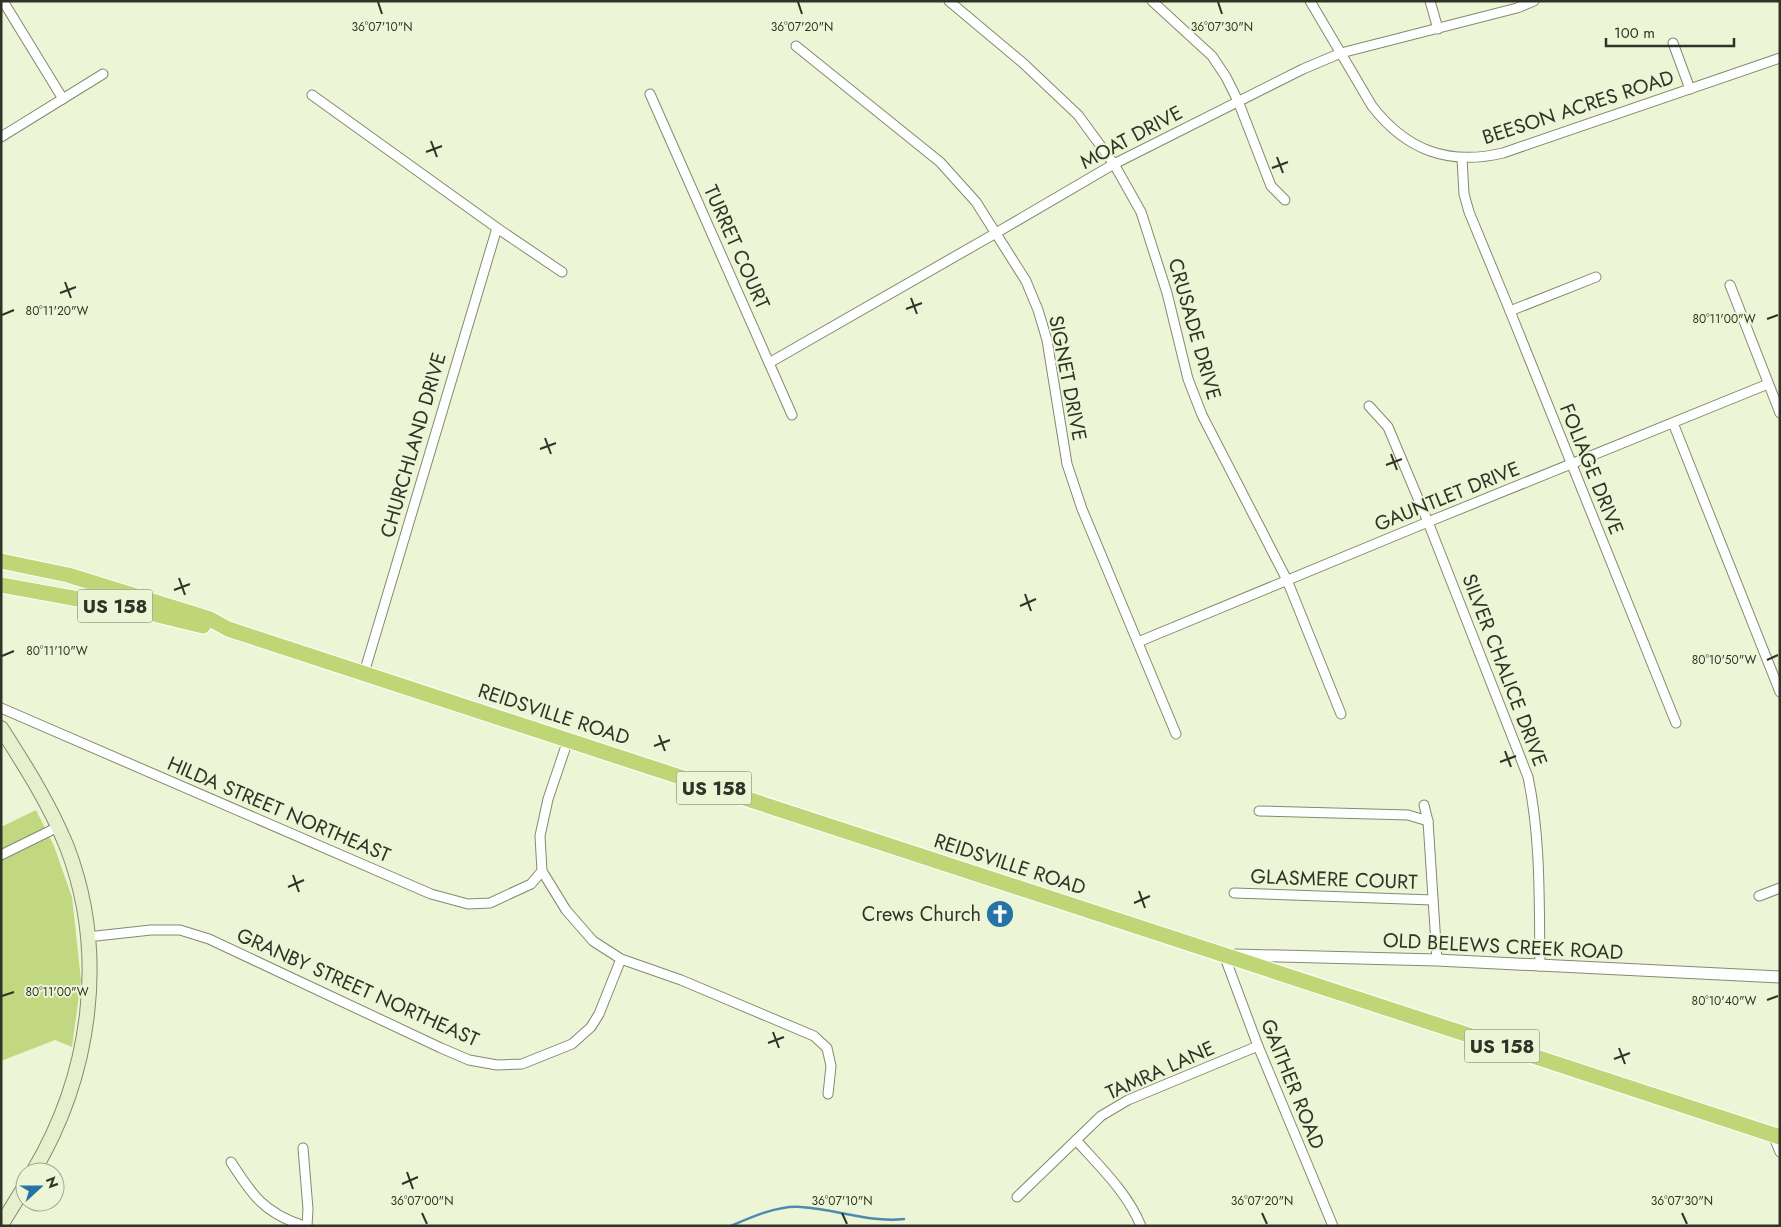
<svg xmlns="http://www.w3.org/2000/svg" width="1781" height="1227" viewBox="0 0 1781 1227" font-family="Jost,sans-serif">
	<style>
		.green { fill: #c1d880 }
		.lines { fill: none; stroke-linecap: round; stroke-linejoin: round }
		.stream { stroke: #4e8ab0; stroke-width: 2.5 }
		.minor-casing { stroke: #828b6e; stroke-width: 11 }
		.tertiary-casing { stroke: #828b6e; stroke-width: 13 }
		.secondary-casing { stroke: #828b6e; stroke-width: 16 }
		.trunk-casing { stroke: #fff; stroke-width: 17 }
		.minor { stroke: #fff; stroke-width: 9 }
		.tertiary { stroke: #fff; stroke-width: 11 }
		.secondary { stroke: #e7efcc; stroke-width: 14 }
		.trunk { stroke: #bfd677; stroke-width: 15 }
		.ticks { fill: none; stroke: #303327; stroke-width: 2 }
		.labels { text-anchor: middle; stroke-width: 4; stroke-linejoin: round; paint-order: stroke }
		.shield { fill: #ecf6d6; stroke: #686e5c; stroke-width: 1 }
		.shield-label { font-size: 19px; font-weight: bold; fill: #303327 }
		.street-label { font-size: 20px; fill: #303327; stroke: #ecf6d6 }
		.poi-label { font-size: 20px; fill: #303327; stroke: #ecf6d6; text-anchor: end }
		.ticks-label { font-size: 12px; text-anchor: middle; fill: #303327; stroke: #ecf6d6; stroke-width: 4; stroke-linejoin: round; paint-order: stroke }
	</style>
	<rect width="100%" height="100%" fill="#ecf6d6"/>
	<!-- green -->
	<polygon class="green" points="36,810 54,846 72,897 81,980 72,1047 55,1040 1,1061 1,827"/>
	<g class="lines">
		<!-- stream -->
		<path class="stream" d="M731,1226C751,1217 779,1205 801,1207C836,1209 868,1223 904,1219"/>
		<defs>
			<g id="minor">
				<polyline points="3,1 63,99"/>
				<polyline points="949,1 1023,63 1078,115 1114,164 1141,212 1167,293 1188,379 1202,415 1287,580 1341,714"/>
				<polyline points="1152,1 1212,56 1226,77 1238,101 1271,186 1285,200"/>
				<path d="M1310,1L1372,106C1406,150 1448,166 1503,153L1780,58"/>
				<polyline points="1430,1 1438,29"/>
				<polyline points="1673,43 1690,89"/>
				<polyline points="796,46 940,162 976,202 1026,281 1038,310 1047,340 1067,464 1082,509 1176,734"/>
				<polyline points="650,94 792,415"/>
				<polyline points="312,95 497,228 562,272"/>
				<polyline points="1,137 103,74"/>
				<polyline points="1462,158 1464,194 1469,212 1510,311 1676,723"/>
				<polyline points="1730,285 1780,413"/>
				<polyline points="1510,311 1596,277"/>
				<polyline points="769,363 996,233 1114,164 1303,69 1341,53 1517,8 1534,1"/>
				<path d="M1369,406L1388,427L1428,522L1528,777C1541,839 1539,902 1540,966"/>
				<polyline points="1673,423 1780,692"/>
				<polyline points="1138,642 1428,522 1768,384"/>
				<polyline points="364,673 497,228"/>
				<polyline points="1,708 431,894 468,904 490,903 531,884 542,871"/>
				<polyline points="568,740 548,799 540,836 542,871 566,910 593,941 621,959 681,980 814,1036 827,1048 831,1066 828,1094"/>
				<polyline points="1424,805 1428,821 1437,960"/>
				<polyline points="1259,811 1408,815 1428,821"/>
				<polyline points="1,855 58,827"/>
				<polyline points="1234,893 1433,900"/>
				<polyline points="1759,896 1780,888"/>
				<polyline points="87,937 151,930 180,930 209,939 441,1048 469,1060 497,1065 522,1064 572,1044 591,1027 599,1014 621,959"/>
				<polyline points="1224,955 1258,1046 1333,1226"/>
				<polyline points="1773,1135 1780,1152"/>
				<path d="M1076,1140C1100,1167 1127,1192 1141,1226"/>
				<polyline points="303,1148 308,1209 307,1226"/>
				<path d="M231,1162C252,1195 264,1213 304,1226"/>
				<polyline points="1017,1197 1101,1116 1128,1100 1258,1046"/>
			</g>
			<polyline id="tertiary" points="1236,955 1437,960 1780,977"/>
			<g id="secondary">
				<path d="M1,728C26,767 50,805 67,847C108,954 91,1075 33,1172"/>
				<polyline points="1,1225 25,1186"/>
			</g>
			<g id="trunk">
				<polyline points="1,561 68,575 210,619 228,629 1780,1137"/>
				<polyline points="1,585 133,609 203,626"/>
			</g>
		</defs>
		<!-- minor casing -->
		<use href="#minor" class="minor-casing"/>
		<!-- tertiary casing -->
		<use href="#tertiary" class="tertiary-casing"/>
		<!-- secondary casing -->
		<use href="#secondary" class="secondary-casing"/>
		<!-- trunk casing -->
		<use href="#trunk" class="trunk-casing"/>
		<!-- minor -->
		<use href="#minor" class="minor"/>
		<!-- tertiary -->
		<use href="#tertiary" class="tertiary"/>
		<!-- secondary -->
		<use href="#secondary" class="secondary"/>
		<!-- trunk -->
		<use href="#trunk" class="trunk"/>
	</g>
	<!-- ticks -->
	<path class="ticks" d="M378,2L382,14M798,2L802,14M1218,2L1222,14M431,141L437,157M426,152L442,146M1277,157L1283,173M1272,168L1288,162M65,282L71,298M60,293L76,287M911,298L917,314M906,309L922,303M2,315L14,310M1767,319L1778,315M545,438L551,454M540,449L556,443M1391,454L1397,470M1386,465L1402,459M179,578L185,595M174,590L190,584M1025,594L1031,611M1020,606L1036,599M2,656L14,651M1767,660L1778,655M659,735L665,751M654,746L670,740M1505,751L1511,767M1500,762L1516,756M293,875L299,892M288,887L304,880M1139,891L1145,908M1134,903L1150,896M2,996L14,992M1767,1000L1778,996M773,1032L779,1048M768,1043L784,1037M1619,1048L1625,1064M1614,1059L1630,1053M407,1172L413,1189M402,1184L418,1177M422,1213L427,1224M842,1213L847,1224M1262,1213L1267,1224M1682,1213L1687,1224"/>
	<!-- icons -->
	<defs>
		<symbol id="church-disc" viewBox="-11 -11 22 22"><circle r="9.5" fill="#2674a6" stroke="#ecf6d6"/><path d="M-1.2-6h2.4v3.5h3.3v2.4h-3.3V6h-2.4V-.1h-3.3v-2.4h3.3Z" fill="#fff"/></symbol>
	</defs>
	<g fill-rule="evenodd">
		<use href="#church-disc" x="984" y="898" width="32" height="32"/>
	</g>
	<g class="labels">
		<!-- shield labels -->
		<g class="shield">
			<rect x="77.5" y="589.5" width="75" height="33" rx="4"/>
			<rect x="676.5" y="771.5" width="75" height="33" rx="4"/>
			<rect x="1464.5" y="1029.5" width="75" height="33" rx="4"/>
		</g>
		<g class="shield-label">
			<text x="115" y="613">US 158</text>
			<text x="714" y="795">US 158</text>
			<text x="1502" y="1053">US 158</text>
		</g>
		<!-- street labels -->
		<g class="street-label">
			<text transform="translate(1578 107) rotate(-18)" y="7">BEESON ACRES ROAD</text>
			<text transform="translate(1131 137) rotate(-28)" y="7">MOAT DRIVE</text>
			<text transform="translate(737 247) rotate(66)" y="7">TURRET COURT</text>
			<text transform="translate(1195 329) rotate(74)" y="7">CRUSADE DRIVE</text>
			<text transform="translate(1068 378) rotate(79)" y="7">SIGNET DRIVE</text>
			<text transform="translate(413 445) rotate(-74)" y="7">CHURCHLAND DRIVE</text>
			<text transform="translate(1592 469) rotate(68)" y="7">FOLIAGE DRIVE</text>
			<text transform="translate(1447 496) rotate(-22)" y="7">GAUNTLET DRIVE</text>
			<text transform="translate(1505 670) rotate(69)" y="7">SILVER CHALICE DRIVE</text>
			<text transform="translate(554 714) rotate(18)" y="7">REIDSVILLE ROAD</text>
			<text transform="translate(279 809) rotate(23)" y="7">HILDA STREET NORTHEAST</text>
			<text transform="translate(1010 864) rotate(18)" y="7">REIDSVILLE ROAD</text>
			<text transform="translate(1334 879) rotate(2)" y="7">GLASMERE COURT</text>
			<text transform="translate(1503 946) rotate(3)" y="7">OLD BELEWS CREEK ROAD</text>
			<text transform="translate(358 987) rotate(24)" y="7">GRANBY STREET NORTHEAST</text>
			<text transform="translate(1160 1070) rotate(-24)" y="7">TAMRA LANE</text>
			<text transform="translate(1293 1084) rotate(68)" y="7">GAITHER ROAD</text>
		</g>
		<!-- poi labels -->
		<g class="poi-label">
			<text x="981" y="921">Crews Church</text>
		</g>
	</g>
	<g class="ticks-label">
		<text x="802" y="31">36°07'20"N</text>
		<text x="382" y="31">36°07'10"N</text>
		<text x="1222" y="31">36°07'30"N</text>
		<text x="57" y="315">80°11'20"W</text>
		<text x="1724" y="323">80°11'00"W</text>
		<text x="57" y="655">80°11'10"W</text>
		<text x="1724" y="664">80°10'50"W</text>
		<text x="57" y="996">80°11'00"W</text>
		<text x="1724" y="1005">80°10'40"W</text>
		<text x="422" y="1205">36°07'00"N</text>
		<text x="842" y="1205">36°07'10"N</text>
		<text x="1262" y="1205">36°07'20"N</text>
		<text x="1682" y="1205">36°07'30"N</text>
	</g>
	<!-- border -->
	<rect width="1781" height="1227" fill="none" stroke="#303327" stroke-width="5"/>
	<!-- north arrow -->
	<g transform="translate(40 1187) rotate(69)"><circle r="24" fill="#ecf6d6" stroke="#a1a890"/>
	<path d="M0-4L9 19L0 12L-9 19Z" fill="#2674a6"/>
	<text y="-8" font-size="14" font-weight="bold" text-anchor="middle" fill="#303327">N</text>
	</g>
	<!-- scale -->
	<path d="M1606 38v8h128v-8" fill="none" stroke="#303327" stroke-width="2.5"/>
	<text x="1614" y="38" font-size="15" fill="#303327" stroke="#ecf6d6" stroke-width="4" paint-order="stroke">100 m</text>
</svg>
